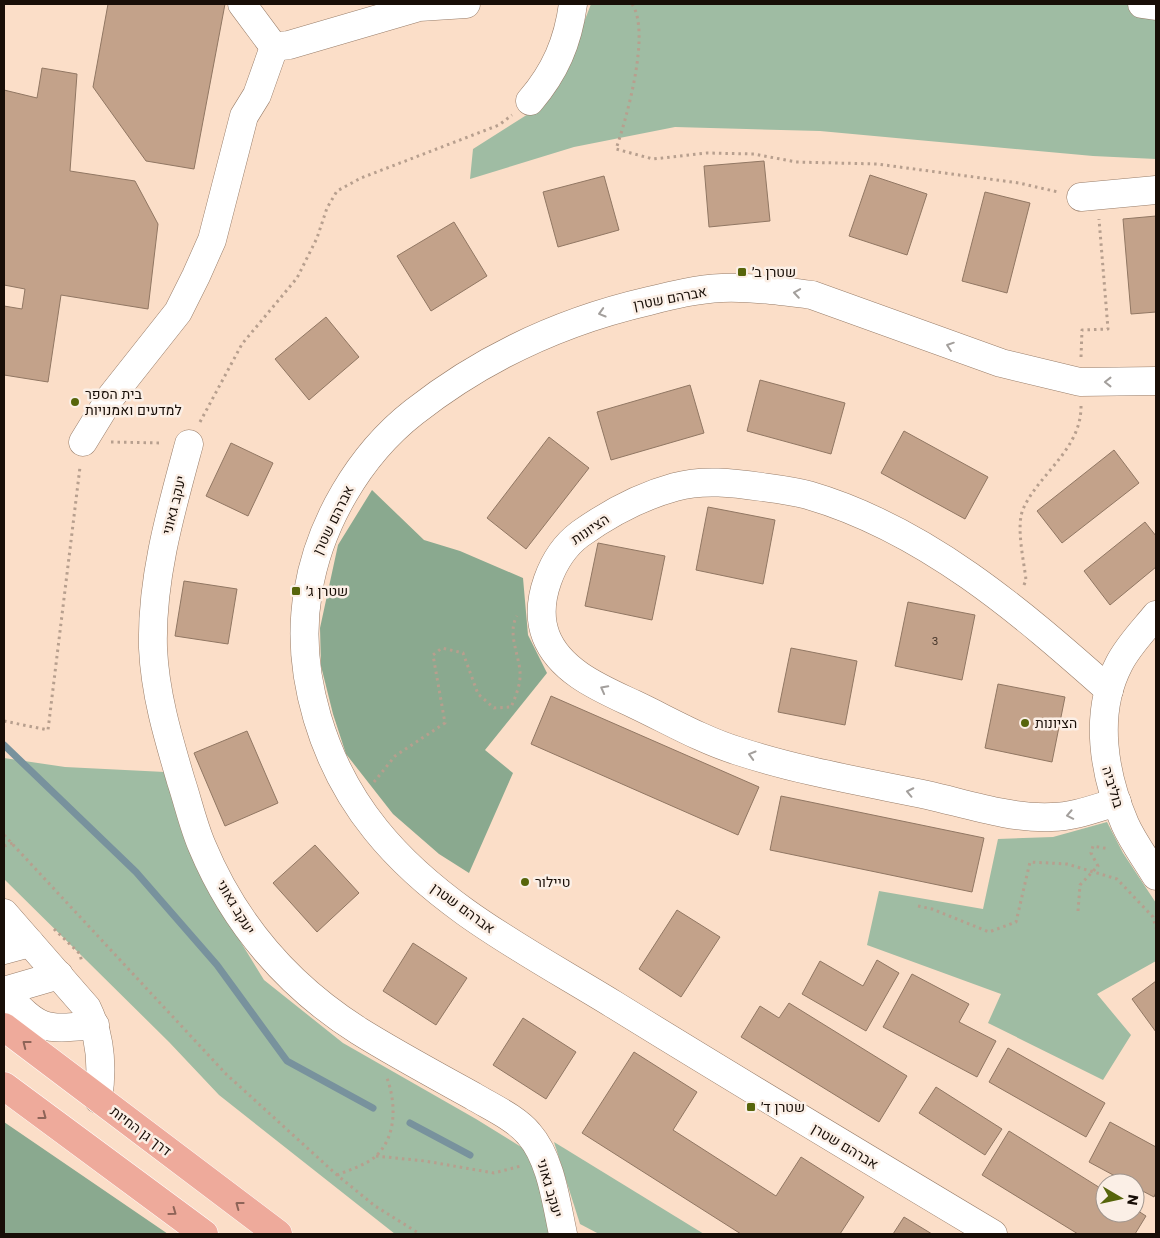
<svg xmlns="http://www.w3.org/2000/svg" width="1160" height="1238" viewBox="0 0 1160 1238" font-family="Poppins,Heebo,sans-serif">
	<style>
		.green { fill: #9fbca3 }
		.forest { fill: #8aa98f }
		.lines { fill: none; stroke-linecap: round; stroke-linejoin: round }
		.stream { stroke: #78929d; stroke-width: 7 }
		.building { fill: #c3a28a; stroke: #917763 }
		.minor-casing { stroke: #987d69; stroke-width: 29 }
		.major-casing { stroke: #fff; stroke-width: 29 }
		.path { stroke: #b79f8e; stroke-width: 3; stroke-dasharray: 2.5 4; stroke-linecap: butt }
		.minor { stroke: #fff; stroke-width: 28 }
		.major { stroke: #eeaa9b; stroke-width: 28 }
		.oneway { stroke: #a39f9c }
		.oneway2 { stroke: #8e6458 }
		.poi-dot { fill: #57650b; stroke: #fbefe6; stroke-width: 2 }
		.labels { text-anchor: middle; stroke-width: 5; stroke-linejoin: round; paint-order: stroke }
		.number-label { font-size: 11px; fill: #433328 }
		.poi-label { font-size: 14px; fill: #180e07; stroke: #fbefe6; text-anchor: start }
		.street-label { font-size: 14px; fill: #180e07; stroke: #fbefe6 }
	</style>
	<rect width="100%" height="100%" fill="#fbdec8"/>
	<!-- green -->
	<g class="green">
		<polygon points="591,4 1156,4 1156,159 1093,156 820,131 675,127 574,147 470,179 473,149 544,104 571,56"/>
		<polygon points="4,758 65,767 165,772 202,879 264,980 343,1043 476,1119 526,1150 546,1189 549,1234 395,1234 219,1095 169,1042 4,879"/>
		<polygon points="1107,822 1123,853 1156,903 1156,961 1097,994 1131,1035 1103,1080 988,1023 1001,994 867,945 879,891 983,909 998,839 1053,837"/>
		<polygon points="554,1142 704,1234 599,1234 580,1224"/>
	</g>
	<!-- forest -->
	<g class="forest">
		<polygon points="372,490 424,540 460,551 523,578 528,635 547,673 485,750 513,773 469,873 439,854 393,814 346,754 333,714 321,666 320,628 338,545"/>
		<polygon points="4,1122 168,1234 169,1234 4,1234"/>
	</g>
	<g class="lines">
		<!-- stream -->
		<g class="stream">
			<polyline points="4,745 136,872 217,965 287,1061 373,1108"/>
			<polyline points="410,1123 470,1155"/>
		</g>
	</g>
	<!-- building -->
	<g class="building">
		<polygon points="108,4 225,4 194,169 146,161 93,87"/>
		<polygon points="42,68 77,74 70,171 135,181 158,224 148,309 61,295 48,382 4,375 4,306 22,309 25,289 4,285 4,90 37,98"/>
		<polygon points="764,161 770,221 709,227 704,166"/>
		<polygon points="870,175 927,194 907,255 849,236"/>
		<polygon points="604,176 619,230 558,247 543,192"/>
		<polygon points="985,192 1030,203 1007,293 962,281"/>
		<polygon points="1156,216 1156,312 1131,314 1123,219"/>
		<polygon points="454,222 487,276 431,311 397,256"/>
		<polygon points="326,317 359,357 309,400 275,359"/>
		<polygon points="760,380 845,403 831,454 747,431"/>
		<polygon points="690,385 704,433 611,460 597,412"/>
		<polygon points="904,431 988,477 965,519 881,473"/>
		<polygon points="549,437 589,468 526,549 487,518"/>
		<polygon points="231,443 273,463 248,516 206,496"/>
		<polygon points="1114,450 1139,483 1062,543 1037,511"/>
		<polygon points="708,507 775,520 763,584 696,570"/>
		<polygon points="1145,522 1156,536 1156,567 1110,605 1084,571"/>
		<polygon points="598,543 665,556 652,620 585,606"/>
		<polygon points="184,581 237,589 228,644 175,636"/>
		<polygon points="908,602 975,615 962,680 895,666"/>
		<polygon points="791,648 857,661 845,725 778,712"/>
		<polygon points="998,684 1065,697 1052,762 985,748"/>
		<polygon points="551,696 759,787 738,835 531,744"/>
		<polygon points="247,731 278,803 225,826 194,753"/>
		<polygon points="781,796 984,838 972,892 770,850"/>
		<polygon points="315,845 359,893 317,932 273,883"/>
		<polygon points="677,910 720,937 681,997 639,969"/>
		<polygon points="413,943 467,978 436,1025 383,991"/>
		<polygon points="877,960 899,973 866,1031 802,994 820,961 863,986"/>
		<polygon points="912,974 969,1004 959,1022 996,1041 977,1077 883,1027"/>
		<polygon points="1156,981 1156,1032 1132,999"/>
		<polygon points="789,1003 907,1076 879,1122 741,1037 760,1006 779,1018"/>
		<polygon points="523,1018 576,1052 546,1099 493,1065"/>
		<polygon points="1008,1048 1105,1103 1086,1137 989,1082"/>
		<polygon points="634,1052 697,1092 673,1130 776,1196 801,1157 864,1197 840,1234 741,1234 582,1133"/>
		<polygon points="936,1087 1002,1129 985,1155 919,1113"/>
		<polygon points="1110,1122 1156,1147 1156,1192 1154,1197 1135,1187 1135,1183 1128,1183 1089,1162"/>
		<polygon points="1009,1131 1105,1191 1105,1213 1135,1213 1135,1209 1146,1216 1135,1234 1078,1234 982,1175"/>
		<polygon points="904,1217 932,1234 893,1234"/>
	</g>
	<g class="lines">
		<defs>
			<g id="minor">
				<polyline points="242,4 274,47 289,45 419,7 466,4"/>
				<polyline points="1142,4 1156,6"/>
				<path d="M530,101C555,72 568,42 573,4"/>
				<polyline points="1081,197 1156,190"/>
				<polyline points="83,442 110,398 178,312 196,276 212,240 244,116 257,95 274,47"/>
				<path d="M189,444C171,510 151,579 153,648C155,694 168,737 181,781C188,802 193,825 202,846C234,923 288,986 359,1031C396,1054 435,1075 473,1096C491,1107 516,1118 529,1134C551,1159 556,1202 563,1234"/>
				<path d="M1156,615C1143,631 1128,646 1119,664C1093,714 1104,775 1125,824C1133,842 1146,859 1156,876"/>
				<path d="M1109,690C1020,611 925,529 808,495C793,491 777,489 762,487C734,483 703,479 675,487C642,496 608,514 580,534C552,555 533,602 546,636C560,672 602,689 634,704C668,720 702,740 738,751C799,771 864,782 927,795C967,804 1011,819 1052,817C1074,817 1096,808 1117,802"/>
				<path d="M4,913L87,1008C101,1037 103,1067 98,1099"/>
				<polyline points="4,950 30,943"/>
				<polyline points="4,991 59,975"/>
				<path d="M4,993C42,1031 42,1030 95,1025"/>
				<path d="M993,1234C866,1158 739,1082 613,1004C530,953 438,907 376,830C324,766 294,674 308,592C319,524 359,455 414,412C484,357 562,321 649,301C673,295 697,289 722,288C752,287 782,291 812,295L1001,363L1080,382L1156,381"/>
			</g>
			<g id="major">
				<polyline points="4,1027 278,1234"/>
				<polyline points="4,1086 204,1234"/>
			</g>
		</defs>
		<!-- minor casing -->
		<use href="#minor" class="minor-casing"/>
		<!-- major casing -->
		<use href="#major" class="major-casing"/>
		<!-- path -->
		<g class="path">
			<path d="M632,4C651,32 627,117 616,149L653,159L707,153L754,154L796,162L877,164L1019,183L1058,192"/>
			<polyline points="1081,357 1082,330 1108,329 1099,219"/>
			<polyline points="200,422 242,344 297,278 317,238 327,208 337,191 361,178 499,125 512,115"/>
			<polyline points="111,442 163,443"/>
			<path d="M1024,585L1026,580C1024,561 1015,524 1024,507C1041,472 1082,448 1081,405"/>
			<polyline points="4,721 48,730 80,467"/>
			<path d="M374,782L395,756L445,723L433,655L442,648L463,653L478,694L494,708L511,707C516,696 521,683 520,672C519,655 507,632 517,616"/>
			<polyline points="4,835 226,1074 337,1175 375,1206 420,1234"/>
			<polyline points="4,846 13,843"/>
			<polyline points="918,906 932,909 989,932 1016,922 1030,862 1067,864 1117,879 1153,917 1156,928"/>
			<polyline points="1078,911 1080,885 1098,866 1091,853 1093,846 1109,849"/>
			<polyline points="54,929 80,954 82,963"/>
			<polyline points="376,1156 425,1161 494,1173 521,1166"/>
			<path d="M337,1175C349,1170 366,1165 376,1156C397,1136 396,1103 387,1078"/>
		</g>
		<!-- minor -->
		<use href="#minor" class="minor"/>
		<!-- major -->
		<use href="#major" class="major"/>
	</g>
	<!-- one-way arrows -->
	<defs><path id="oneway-chevron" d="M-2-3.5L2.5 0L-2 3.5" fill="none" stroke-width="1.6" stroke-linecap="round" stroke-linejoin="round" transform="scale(1.25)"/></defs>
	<g class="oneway">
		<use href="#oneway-chevron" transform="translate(797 293) rotate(-171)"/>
		<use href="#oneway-chevron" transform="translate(602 313) rotate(164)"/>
		<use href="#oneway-chevron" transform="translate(950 346) rotate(-161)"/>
		<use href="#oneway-chevron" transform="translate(1108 382) rotate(-180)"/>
		<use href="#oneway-chevron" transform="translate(604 689) rotate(-152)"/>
		<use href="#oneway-chevron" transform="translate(752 755) rotate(-164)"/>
		<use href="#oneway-chevron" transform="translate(910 792) rotate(-168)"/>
		<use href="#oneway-chevron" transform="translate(1070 815) rotate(169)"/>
	</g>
	<g class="oneway2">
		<use href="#oneway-chevron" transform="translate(26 1044) rotate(-142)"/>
		<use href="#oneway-chevron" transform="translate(43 1116) rotate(37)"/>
		<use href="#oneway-chevron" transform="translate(239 1205) rotate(-143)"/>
		<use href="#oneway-chevron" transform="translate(173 1212) rotate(36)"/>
	</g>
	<!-- markers -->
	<g class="poi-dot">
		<rect x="737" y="267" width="10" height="10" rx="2.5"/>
		<circle cx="75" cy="402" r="5"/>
		<rect x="291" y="586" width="10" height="10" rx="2.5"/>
		<circle cx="1025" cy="723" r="5"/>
		<circle cx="525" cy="882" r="5"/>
		<rect x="746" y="1102" width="10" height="10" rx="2.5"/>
	</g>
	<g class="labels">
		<!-- number labels -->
		<g class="number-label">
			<text x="935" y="645">3</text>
		</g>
		<!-- poi labels -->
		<g class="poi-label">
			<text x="752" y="277">שטרן ב׳</text>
			<text x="85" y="399">בית הספר<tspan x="85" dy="16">למדעים ואמנויות</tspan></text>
			<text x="306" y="596">שטרן ג׳</text>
			<text x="1035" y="728">הציונות</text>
			<text x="535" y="887">טיילור</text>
			<text x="761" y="1112">שטרן ד׳</text>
		</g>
		<!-- street labels -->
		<g class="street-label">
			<text transform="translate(670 298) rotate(-11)" y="5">אברהם שטרן</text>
			<text transform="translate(174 505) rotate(-76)" y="5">יעקב גאוני</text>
			<text transform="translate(333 520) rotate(-64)" y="5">אברהם שטרן</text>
			<text transform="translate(590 529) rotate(-34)" y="5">הציונות</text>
			<text transform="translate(1113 787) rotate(73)" y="5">בוליביה</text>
			<text transform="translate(236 907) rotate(59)" y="5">יעקב גאוני</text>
			<text transform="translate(463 908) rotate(36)" y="5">אברהם שטרן</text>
			<text transform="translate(141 1131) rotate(37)" y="5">דרך גן החיות</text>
			<text transform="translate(845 1146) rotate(31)" y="5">אברהם שטרן</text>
			<text transform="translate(550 1188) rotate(74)" y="5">יעקב גאוני</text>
		</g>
	</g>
	<!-- border -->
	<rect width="1160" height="1238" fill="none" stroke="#180e07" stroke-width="10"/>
	<!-- north arrow -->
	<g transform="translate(1120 1198) rotate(99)"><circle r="24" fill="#fbefe6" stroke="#a0958d"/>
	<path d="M0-4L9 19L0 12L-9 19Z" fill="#57650b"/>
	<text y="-8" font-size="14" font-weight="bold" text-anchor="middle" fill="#180e07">N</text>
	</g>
</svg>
